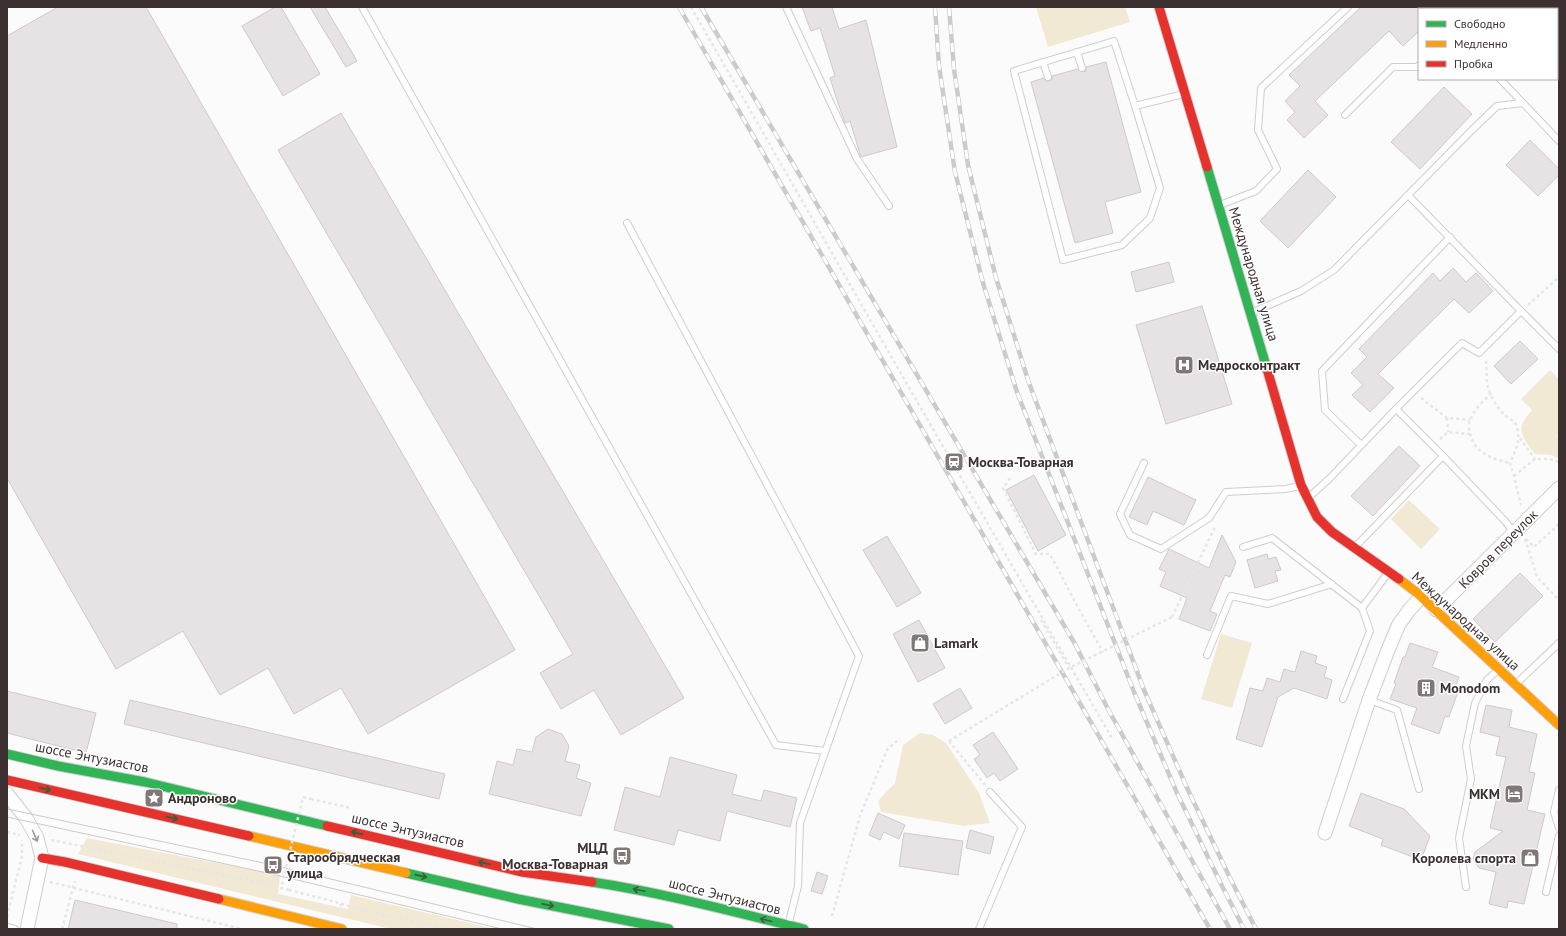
<svg xmlns="http://www.w3.org/2000/svg" width="1566" height="936" viewBox="0 0 1566 936" font-family="'PT Sans',sans-serif">
	<style>
		.green { fill: #f2e9d4 }
		.building { fill: #e7e2e4; stroke: #cfcacc }
		.lines { fill: none; stroke-linecap: round; stroke-linejoin: round }
		.lane-casing { stroke: #d2cdcd; stroke-width: 8 }
		.street-casing { stroke: #d2cdcd; stroke-width: 15 }
		.fast-casing { stroke: #d2cdcd; stroke-width: 11 }
		.slow-casing { stroke: #d2cdcd; stroke-width: 11 }
		.jam-casing { stroke: #d2cdcd; stroke-width: 11 }
		.path { stroke: #e7e6e6; stroke-width: 2.5; stroke-dasharray: 3 3; stroke-linecap: butt }
		.lane { stroke: #fefefe; stroke-width: 6 }
		.street { stroke: #fefefe; stroke-width: 13 }
		.fast { stroke: #30b455; stroke-width: 9 }
		.slow { stroke: #ff9f0a; stroke-width: 9 }
		.jam { stroke: #e5322d; stroke-width: 9 }
		.tram { stroke: #cbcbca; stroke-width: 1 }
		.rail-casing { stroke: #cbcbca; stroke-width: 4.5 }
		.rail { stroke: #fff; stroke-width: 3; stroke-dasharray: 9; stroke-linecap: butt }
		.path-bridge { stroke: #e7e6e6; stroke-width: 2.5; stroke-dasharray: 3 3; stroke-linecap: butt }
		.oneway { stroke: #385f3d }
		.oneway2 { stroke: #9d9897 }
		.labels { text-anchor: middle; stroke-width: 3; stroke-linejoin: round; paint-order: stroke }
		.street-label { font-size: 14px; fill: #3c3130; stroke: #fff }
		.poi-label { font-size: 14px; font-weight: bold; fill: #3c3130; stroke: #fff; text-anchor: start }
	</style>
	<rect width="100%" height="100%" fill="#fbfbfb"/>
	<!-- green -->
	<g class="green">
		<polygon points="1036,7 1125,7 1130,22 1048,47"/>
		<path d="M1550,370L1559,379V437L1553,432L1559,438V459L1551,455L1535,454C1521,435 1514,430 1532,410L1521,399Z"/>
		<polygon points="1409,500 1440,529 1421,549 1391,519"/>
		<polygon points="1221,634 1252,643 1232,708 1201,699"/>
		<polygon points="920,733 933,735 946,743 979,793 990,823 964,826 881,812 878,801 895,783 903,745"/>
		<polygon points="87,838 280,875 278,894 348,909 351,895 495,929 391,929 78,854"/>
	</g>
	<!-- building -->
	<g class="building">
		<polygon points="58,7 146,7 515,650 368,734 341,688 294,714 268,668 220,695 183,631 116,669 7,478 7,36"/>
		<polygon points="275,7 281,7 320,74 283,96 242,26"/>
		<polygon points="310,7 325,7 357,61 346,67"/>
		<polygon points="802,7 832,7 839,29 866,20 897,147 861,157 850,121 845,123 837,100 830,78 835,76 820,28 811,31"/>
		<polygon points="1361,7 1419,7 1419,31 1403,46 1389,31 1315,101 1328,115 1304,138 1287,120 1295,112 1285,101 1300,86 1289,75"/>
		<polygon points="1106,62 1141,192 1105,202 1113,233 1075,243 1031,82 1044,78 1045,81 1049,81 1052,80 1052,76 1078,69 1083,72 1086,71 1086,67"/>
		<polygon points="1444,87 1472,114 1420,169 1391,142"/>
		<polygon points="341,113 684,698 621,735 594,690 561,709 540,673 573,654 278,150"/>
		<polygon points="1530,140 1559,169 1559,175 1538,196 1506,165"/>
		<polygon points="1308,170 1336,197 1288,248 1260,221"/>
		<polygon points="1169,262 1174,282 1136,292 1131,272"/>
		<polygon points="1453,268 1466,282 1476,273 1493,291 1469,313 1454,299 1378,374 1394,388 1370,412 1352,395 1363,385 1351,373 1367,357 1359,349 1433,273 1440,281"/>
		<polygon points="1202,306 1232,404 1166,424 1136,325"/>
		<polygon points="1520,341 1538,359 1511,384 1494,366"/>
		<polygon points="1399,446 1420,466 1373,516 1351,496"/>
		<polygon points="1034,475 1066,535 1038,551 1006,490"/>
		<polygon points="1148,477 1196,500 1184,525 1153,511 1147,525 1129,517"/>
		<polygon points="1222,535 1236,562 1230,577 1225,575 1210,611 1217,614 1210,631 1179,619 1187,598 1160,586 1166,572 1159,569 1169,549 1209,568"/>
		<polygon points="887,536 921,593 897,607 863,550"/>
		<polygon points="1267,554 1268,559 1276,557 1281,570 1275,571 1278,581 1255,588 1247,560"/>
		<polygon points="1520,573 1543,596 1495,642 1473,619"/>
		<polygon points="919,620 945,668 918,682 893,634"/>
		<polygon points="1410,643 1438,652 1432,667 1459,677 1455,688 1459,689 1449,717 1445,716 1439,734 1411,724 1417,708 1390,699 1396,684 1394,683 1403,657 1405,657"/>
		<polygon points="1301,651 1317,656 1315,663 1327,667 1324,677 1332,680 1327,699 1294,688 1278,697 1262,747 1236,739 1250,688 1263,691 1267,678 1280,682 1284,669 1295,672"/>
		<polygon points="960,688 972,708 945,724 933,704"/>
		<polygon points="7,691 96,713 86,753 7,733"/>
		<polygon points="130,700 445,774 439,799 124,724"/>
		<polygon points="1486,705 1512,710 1509,727 1537,734 1529,772 1535,773 1527,810 1545,814 1524,904 1508,901 1507,908 1489,904 1496,872 1479,868 1473,859 1475,852 1503,831 1490,828 1506,757 1496,755 1500,737 1480,732"/>
		<polygon points="548,729 562,734 569,746 565,761 580,765 576,778 591,783 581,816 489,794 497,761 513,765 517,749 532,752 536,737"/>
		<polygon points="993,732 1018,769 1000,781 994,773 987,778 974,759 980,755 973,745"/>
		<polygon points="670,757 737,775 732,794 761,801 764,790 797,798 790,827 727,811 720,841 678,830 674,845 614,830 625,787 660,797"/>
		<polygon points="1361,793 1404,809 1430,836 1421,860 1381,845 1383,839 1349,826"/>
		<polygon points="878,813 905,825 899,839 884,832 880,840 869,835"/>
		<polygon points="970,830 994,837 990,854 966,848"/>
		<polygon points="904,833 963,841 958,875 899,866"/>
		<polygon points="817,872 828,876 822,894 811,891"/>
		<polygon points="75,900 177,924 177,929 68,929"/>
	</g>
	<g class="lines">
		<defs>
			<g id="lane">
				<polyline points="362,7 776,745 825,751"/>
				<polyline points="786,7 857,159 889,206"/>
				<polyline points="1430,7 1432,9"/>
				<polyline points="1077,52 1082,68"/>
				<polyline points="1043,62 1048,77"/>
				<polyline points="1500,79 1523,103"/>
				<polyline points="1135,106 1114,41 1014,71 1063,260 1122,245 1150,218 1160,188 1135,106 1184,94"/>
				<polyline points="1345,115 1393,67 1417,67 1419,65"/>
				<polyline points="1408,195 1521,311"/>
				<polyline points="1220,205 1256,191 1277,169 1258,130 1261,88 1348,7"/>
				<polyline points="627,223 859,656 800,823 798,886 789,922"/>
				<polyline points="1253,312 1301,291 1334,270 1472,130 1497,106 1523,103 1559,141"/>
				<polyline points="1396,409 1462,343 1479,353 1521,311 1559,349"/>
				<polyline points="1361,445 1325,410 1322,371 1450,237"/>
				<polyline points="1443,456 1505,521 1514,533"/>
				<polyline points="1144,463 1120,514 1130,535 1161,549 1209,518 1226,492 1285,489 1300,486"/>
				<polyline points="1309,497 1329,479 1396,409 1443,456 1356,546"/>
				<polyline points="1243,547 1272,538 1362,608 1388,573"/>
				<polyline points="1207,655 1231,596 1268,604 1332,584"/>
				<polyline points="1517,683 1559,643"/>
				<polyline points="1343,699 1370,631 1362,608"/>
				<polyline points="1369,700 1397,710 1419,789"/>
				<polyline points="1559,790 1554,812 1559,828"/>
				<polyline points="1466,887 1459,838 1471,779 1466,746 1475,703 1487,680 1498,670"/>
				<polyline points="1546,892 1559,836"/>
				<polyline points="7,927 15,929"/>
				<polyline points="979,929 1022,827 990,792"/>
			</g>
			<g id="street">
				<polyline points="1436,610 1559,488"/>
				<polyline points="7,794 26,818 37,838 42,858 27,929"/>
				<polyline points="1325,833 1369,700 1388,650 1399,624 1410,609 1421,597"/>
			</g>
			<g id="fast">
				<polyline points="1207,167 1267,369"/>
				<polyline points="7,754 58,766 145,782 327,826"/>
				<polyline points="406,873 518,899 669,929"/>
				<path d="M592,882C664,893 734,912 804,929"/>
			</g>
			<g id="slow">
				<polyline points="1399,579 1416,592 1559,725"/>
				<polyline points="249,836 406,873"/>
				<polyline points="219,899 342,929"/>
			</g>
			<g id="jam">
				<polyline points="1159,7 1207,167"/>
				<polyline points="1267,369 1301,485 1317,517 1332,532 1399,579"/>
				<polyline points="7,780 249,836"/>
				<polyline points="327,826 522,872 592,882"/>
				<polyline points="42,858 65,862 219,899"/>
			</g>
		</defs>
		<!-- lane casing -->
		<use href="#lane" class="lane-casing"/>
		<!-- street casing -->
		<use href="#street" class="street-casing"/>
		<!-- fast casing -->
		<use href="#fast" class="fast-casing"/>
		<!-- slow casing -->
		<use href="#slow" class="slow-casing"/>
		<!-- jam casing -->
		<use href="#jam" class="jam-casing"/>
		<!-- path -->
		<g class="path">
			<polyline points="691,7 911,391 1113,740"/>
			<polyline points="1543,7 1543,9"/>
			<polyline points="1557,60 1559,68"/>
			<polyline points="1528,305 1559,277"/>
			<path d="M1486,361C1487,369 1486,379 1488,387C1492,401 1502,416 1515,422C1522,440 1517,446 1510,463L1514,476L1521,505"/>
			<path d="M1491,393C1484,401 1473,410 1470,421C1468,424 1469,429 1470,433C1474,453 1492,459 1510,463"/>
			<polyline points="1421,398 1447,418 1470,420"/>
			<polyline points="1447,418 1448,432"/>
			<polyline points="1520,438 1535,459"/>
			<polyline points="1440,439 1448,432 1470,434"/>
			<polyline points="1514,476 1535,459 1550,459 1559,462"/>
			<polyline points="1010,478 1003,488 1036,554 1050,554 1075,602 1103,652"/>
			<polyline points="1525,539 1537,577 1559,600"/>
			<polyline points="1526,539 1534,547 1559,524"/>
			<polyline points="1172,617 1215,527"/>
			<polyline points="1041,620 1069,668"/>
			<polyline points="949,741 985,785"/>
			<polyline points="311,799 351,808"/>
			<polyline points="7,832 20,835"/>
			<polyline points="51,840 268,884 274,896"/>
			<polyline points="50,882 242,929"/>
			<polyline points="289,890 336,902 355,908 447,929"/>
			<polyline points="337,911 341,904"/>
			<polyline points="832,916 860,816 887,750 900,738"/>
			<polyline points="7,917 22,856 22,840"/>
			<polyline points="62,929 75,881"/>
		</g>
		<!-- lane -->
		<use href="#lane" class="lane"/>
		<!-- street -->
		<use href="#street" class="street"/>
		<!-- fast -->
		<use href="#fast" class="fast"/>
		<!-- slow -->
		<use href="#slow" class="slow"/>
		<!-- jam -->
		<use href="#jam" class="jam"/>
		<!-- tram -->
		<g class="tram">
			<polyline points="7,809 273,865 537,929"/>
			<polyline points="7,817 272,874 502,929"/>
		</g>
		<defs>
			<g id="rail">
				<polyline points="679,7 1210,929"/>
				<polyline points="701,7 1075,644 1108,709 1230,929"/>
				<polyline points="935,7 939,66 955,172 983,283 1017,392 1134,692 1177,793 1222,886 1244,929"/>
				<polyline points="949,7 954,69 968,165 996,278 1029,383 1144,690 1188,790 1231,880 1256,929"/>
			</g>
		</defs>
		<!-- rail casing -->
		<use href="#rail" class="rail-casing"/>
		<!-- rail -->
		<use href="#rail" class="rail"/>
		<!-- path-bridge -->
		<g class="path-bridge">
			<polyline points="949,741 1069,668 1172,617"/>
			<polyline points="289,890 281,888 303,797 311,799"/>
		</g>
	</g>
	<!-- one-way arrows -->
	<defs><path id="oneway-shaft" d="M-6 0H5M1.5-3L5.5 0L1.5 3" fill="none" stroke-width="1.6" stroke-linecap="round" stroke-linejoin="round"/></defs>
	<g class="oneway">
		<use href="#oneway-shaft" transform="translate(45 789) rotate(13)"/>
		<use href="#oneway-shaft" transform="translate(172 818) rotate(13)"/>
		<use href="#oneway-shaft" transform="translate(357 833) rotate(-167)"/>
		<use href="#oneway-shaft" transform="translate(484 863) rotate(-167)"/>
		<use href="#oneway-shaft" transform="translate(421 876) rotate(13)"/>
		<use href="#oneway-shaft" transform="translate(639 890) rotate(-168)"/>
		<use href="#oneway-shaft" transform="translate(548 905) rotate(11)"/>
		<use href="#oneway-shaft" transform="translate(766 920) rotate(-166)"/>
	</g>
	<use class="oneway2" href="#oneway-shaft" transform="translate(35 836) rotate(66)"/>
	<!-- icons -->
	<defs>
		<symbol id="hospital-square" viewBox="-11 -11 22 22"><rect x="-9" y="-9" width="18" height="18" rx="4" fill="#7f7877" stroke="#fff"/><path d="M-5-5h3v3.5h4V-5h3V5h-3V1.5h-4V5h-3Z" fill="#fff"/></symbol>
		<symbol id="station-square" viewBox="-11 -11 22 22"><rect x="-9" y="-9" width="18" height="18" rx="4" fill="#7f7877" stroke="#fff"/><path d="M-3-6H3Q5-6 5-4V2Q5 4 3 4L4.5 6H3L1.5 4h-3L-3 6H-4.5L-3 4Q-5 4-5 2V-4Q-5-6-3-6ZM-3.5-4v3h7v-3ZM-3.5 1v1.5H-2V1ZM2 1v1.5H3.5V1Z" fill="#fff"/></symbol>
		<symbol id="shop-square" viewBox="-11 -11 22 22"><rect x="-9" y="-9" width="18" height="18" rx="4" fill="#7f7877" stroke="#fff"/><path d="M-5-2.5h2.3a2.7 3.5 0 0 1 5.4 0H5L5.5 6h-11ZM-1.5-2.5h3a1.5 2.3 0 0 0-3 0Z" fill="#fff"/></symbol>
		<symbol id="building-square" viewBox="-11 -11 22 22"><rect x="-9" y="-9" width="18" height="18" rx="4" fill="#7f7877" stroke="#fff"/><path d="M-4-6H4V6H1V3H-1V6H-4ZM-2.5-4.3h1.7v1.8h-1.7ZM.8-4.3h1.7v1.8H.8ZM-2.5-1h1.7V.8h-1.7ZM.8-1h1.7V.8H.8Z" fill="#fff"/></symbol>
		<symbol id="hotel-square" viewBox="-11 -11 22 22"><rect x="-9" y="-9" width="18" height="18" rx="4" fill="#7f7877" stroke="#fff"/><path d="M-6-4.5h1.5V1H6V5H4.5V3h-9V5H-6ZM-4 0a1.8 1.8 0 1 1 3.6 0ZM.5 0V-2.5h3Q6-2.5 6 0Z" fill="#fff"/></symbol>
		<symbol id="sight-square" viewBox="-11 -11 22 22"><rect x="-9" y="-9" width="18" height="18" rx="4" fill="#7f7877" stroke="#fff"/><path d="M0-6L1.8-2.2L6-1.7L2.9 1.2L3.7 5.4L0 3.3L-3.7 5.4L-2.9 1.2L-6-1.7L-1.8-2.2Z" fill="#fff"/></symbol>
		<symbol id="bus-square" viewBox="-11 -11 22 22"><rect x="-9" y="-9" width="18" height="18" rx="4" fill="#7f7877" stroke="#fff"/><path d="M-5-6H5V4H4V6H2V4H-2V6H-4V4H-5ZM-3.5-4V0h7V-4ZM-3.5 1.2v1.5H-2V1.2ZM2 1.2v1.5H3.5V1.2Z" fill="#fff"/></symbol>
	</defs>
	<g fill-rule="evenodd">
		<use href="#hospital-square" x="1173" y="354" width="22" height="22"/>
		<use href="#station-square" x="943" y="451" width="22" height="22"/>
		<use href="#shop-square" x="909" y="632" width="22" height="22"/>
		<use href="#building-square" x="1415" y="677" width="22" height="22"/>
		<use href="#hotel-square" x="1503" y="783" width="22" height="22"/>
		<use href="#sight-square" x="143" y="787" width="22" height="22"/>
		<use href="#bus-square" x="611" y="845" width="22" height="22"/>
		<use href="#shop-square" x="1519" y="847" width="22" height="22"/>
		<use href="#bus-square" x="262" y="854" width="22" height="22"/>
	</g>
	<g class="labels">
		<!-- street labels -->
		<g class="street-label">
			<text transform="translate(1254 274) rotate(73)" y="5">Международная улица</text>
			<text transform="translate(1498 549) rotate(-45)" y="5">Ковров переулок</text>
			<text transform="translate(1466 621) rotate(42)" y="5">Международная улица</text>
			<text transform="translate(92 757) rotate(11)" y="5">шоссе Энтузиастов</text>
			<text transform="translate(408 830) rotate(13)" y="5">шоссе Энтузиастов</text>
			<text transform="translate(725 896) rotate(14)" y="5">шоссе Энтузиастов</text>
		</g>
		<!-- poi labels -->
		<g class="poi-label">
			<text x="1198" y="370">Медросконтракт</text>
			<text x="968" y="467">Москва-Товарная</text>
			<text x="934" y="648">Lamark</text>
			<text x="1440" y="693">Monodom</text>
			<text x="1500" y="799" text-anchor="end">МКМ</text>
			<text x="168" y="803">Андроново</text>
			<text x="608" y="853" text-anchor="end">МЦД<tspan x="608" dy="16">Москва-Товарная</tspan></text>
			<text x="287" y="862">Старообрядческая<tspan x="287" dy="16">улица</tspan></text>
			<text x="1516" y="863" text-anchor="end">Королева спорта</text>
		</g>
	</g>
	<!-- border -->
	<rect width="1566" height="936" fill="none" stroke="#3c3130" stroke-width="16"/>
	<!-- legend -->
	<rect x="1418" y="8" width="140" height="72" fill="#ffffff" stroke="#b1adac"/>
	<rect x="1426" y="21" width="20" height="6" fill="#30b455" stroke="#b1adac"/>
	<text x="1454" y="28" font-size="12" fill="#3c3130">Свободно</text>
	<rect x="1426" y="41" width="20" height="6" fill="#ff9f0a" stroke="#b1adac"/>
	<text x="1454" y="48" font-size="12" fill="#3c3130">Медленно</text>
	<rect x="1426" y="61" width="20" height="6" fill="#e5322d" stroke="#b1adac"/>
	<text x="1454" y="68" font-size="12" fill="#3c3130">Пробка</text>
</svg>
